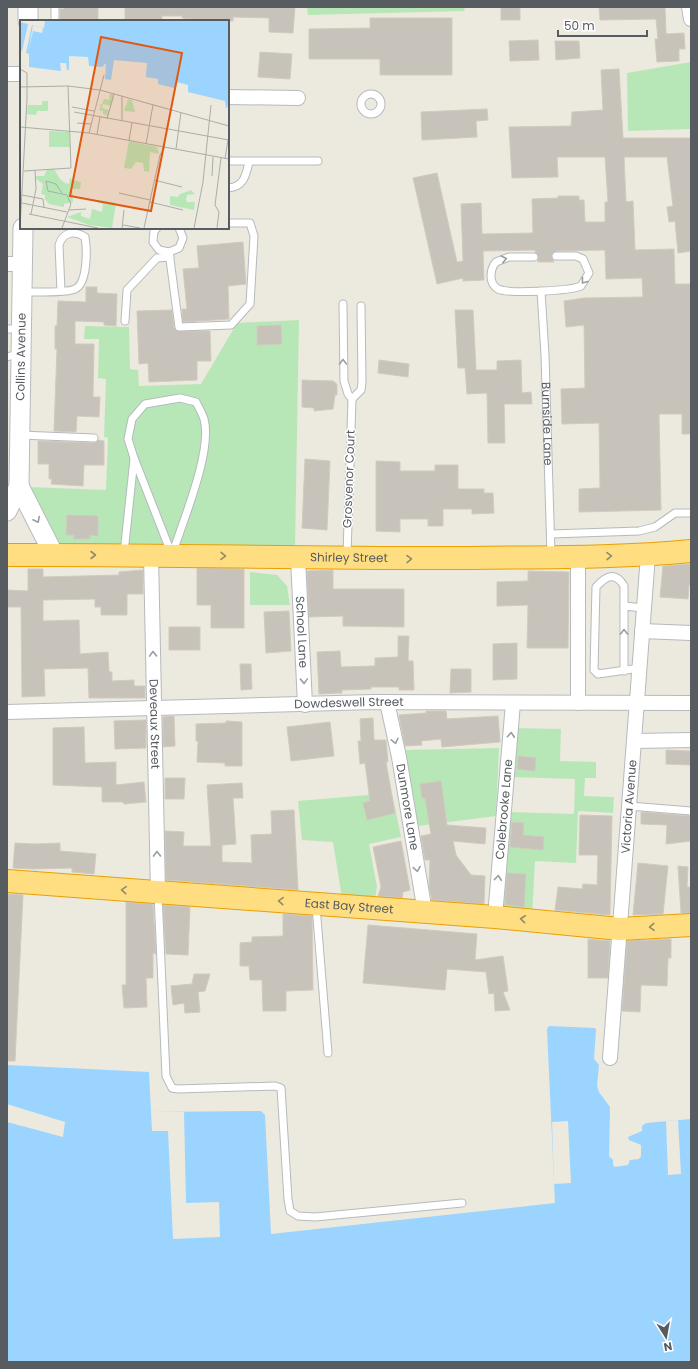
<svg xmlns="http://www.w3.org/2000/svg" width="698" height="1369" viewBox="0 0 698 1369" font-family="Poppins,sans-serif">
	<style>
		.green { fill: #b8e7b7 }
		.water { fill: #9bd4ff }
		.pier { fill: #ece9de }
		.building { fill: #c7c3bb; stroke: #d1cbbc }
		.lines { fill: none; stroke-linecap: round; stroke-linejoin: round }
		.lane-casing { stroke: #b6babf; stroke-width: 9 }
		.street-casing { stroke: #b6babf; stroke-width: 16 }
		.secondary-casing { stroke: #b7bbc2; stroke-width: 21 }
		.highway-casing { stroke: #ea9f00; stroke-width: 24 }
		.lane { stroke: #fff; stroke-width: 7 }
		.street { stroke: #fff; stroke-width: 14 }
		.secondary { stroke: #fff; stroke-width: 19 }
		.highway { stroke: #ffde82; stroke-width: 22 }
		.oneway { stroke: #9a9da0 }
		.oneway2 { stroke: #928a6d }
		.labels { text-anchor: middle; stroke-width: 3; stroke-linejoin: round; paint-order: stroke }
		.street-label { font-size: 12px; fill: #575c61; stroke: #fff }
		.inset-river { fill: none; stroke: #9bd4ff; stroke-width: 2 }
		.inset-road { fill: none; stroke: #acada8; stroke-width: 1 }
		.view { fill: #e15910; fill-opacity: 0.15; stroke: #e15910; stroke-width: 2 }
		.inset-edge { fill: none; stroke: #575c61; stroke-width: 2 }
	</style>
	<rect width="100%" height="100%" fill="#ece9de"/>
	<!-- green -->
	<g class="green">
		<polygon points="307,7 465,7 464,11 308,15"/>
		<polygon points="691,62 691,129 628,131 627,73"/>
		<polygon points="299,320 295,547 57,549 28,487 106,490 108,438 104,437 106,379 98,378 99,339 84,339 85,326 129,327 130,369 138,370 139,386 201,384 237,323"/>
		<polygon points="250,572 277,575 287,586 290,605 250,605"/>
		<polygon points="514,728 561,729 560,761 596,762 596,778 585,778 584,796 614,797 613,813 578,811 576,863 535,861 532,916 501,913 506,812 574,814 575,779 512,777"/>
		<polygon points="499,748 496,816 418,826 404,750"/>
		<polygon points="392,793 401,837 369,844 377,887 375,898 342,898 333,842 302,840 298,801"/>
	</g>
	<!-- water -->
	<polygon class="water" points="549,1026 594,1028 596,1029 594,1059 599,1065 597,1086 599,1092 610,1107 609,1156 613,1160 613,1165 615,1167 628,1165 630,1160 639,1159 641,1156 641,1145 629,1140 628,1137 642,1131 642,1126 646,1123 691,1119 691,1362 7,1362 7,1065 149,1072 151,1112 261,1111 265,1115 271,1234 555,1203 547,1029"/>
	<!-- pier -->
	<g class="pier">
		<polygon points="7,1104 65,1122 63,1137 7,1122"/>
		<polygon points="151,1112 184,1112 186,1203 219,1202 220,1237 173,1239 168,1131 152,1131"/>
		<polygon points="678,1120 681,1174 668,1175 666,1121"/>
		<polygon points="568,1121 571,1183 554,1184 552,1122"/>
	</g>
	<!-- building -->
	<g class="building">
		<polygon points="64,7 98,7 98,21 60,21 60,9 64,9"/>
		<polygon points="125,7 295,7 293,33 269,32 269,18 233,17 233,21 193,21 193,19 182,18 182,16 162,16 162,21 125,20"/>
		<rect x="501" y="7" width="19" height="13"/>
		<polygon points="599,7 665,7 666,34 684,33 685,49 679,49 679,61 657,62 655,39 658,39 656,19 600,20"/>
		<polygon points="370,18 452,18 452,75 380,75 380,59 309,59 309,29 370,28"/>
		<polygon points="538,40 539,60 510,61 509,41"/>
		<polygon points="555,41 579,41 580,58 556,60"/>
		<polygon points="260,52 292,54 290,79 258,77"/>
		<polygon points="619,69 623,138 691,138 691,251 678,253 675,221 669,222 667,207 673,206 667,157 624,157 626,202 633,201 635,250 674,249 675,284 691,284 691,434 682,434 682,414 659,414 661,510 579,512 579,489 600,488 599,423 562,424 561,389 585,388 584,325 566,327 564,301 584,298 643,297 642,278 606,279 605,250 556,251 551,256 554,262 538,262 538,255 534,250 483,251 484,280 463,281 463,278 437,284 413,178 437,173 457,262 463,261 461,204 481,203 482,234 533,233 532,199 558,198 558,196 579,196 579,200 584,200 585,222 605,222 605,202 608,202 605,157 557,157 558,177 512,178 509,127 571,126 572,112 603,110 601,70"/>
		<polygon points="487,109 488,120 476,121 477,137 422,140 421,112"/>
		<polygon points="243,242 246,284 228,286 229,319 183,322 182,309 187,309 183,269 199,268 197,246"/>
		<polygon points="86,287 97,287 97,293 117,294 116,326 104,325 104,322 75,321 75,344 94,344 93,397 100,397 99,417 77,416 76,432 54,431 57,349 55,349 55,326 57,326 58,301 86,302"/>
		<polygon points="172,310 174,328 176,331 210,331 211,361 197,361 197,380 149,382 148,363 139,364 137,311"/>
		<polygon points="455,310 473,310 476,370 497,370 497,361 521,360 522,393 531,392 532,404 504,404 505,443 488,443 487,393 467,394 465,368 458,368"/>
		<polygon points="281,325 282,344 257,345 257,326"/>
		<polygon points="379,360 409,364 408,377 378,373"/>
		<polygon points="302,380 333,381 337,384 337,395 335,395 333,409 314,411 314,408 302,407"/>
		<polygon points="98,440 104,441 104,465 84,465 83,486 51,484 52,479 49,479 49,464 38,464 38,441 94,443"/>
		<polygon points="305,459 330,461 327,530 302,528"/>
		<polygon points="376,461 400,462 400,471 435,471 435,465 458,465 458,489 484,489 484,493 493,493 494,513 472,514 472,509 443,509 443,526 428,526 428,519 400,519 400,532 376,531"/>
		<polygon points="67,515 98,516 98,536 90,535 90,539 74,539 74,535 66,535"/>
		<polygon points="691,564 691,585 689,585 688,599 660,597 663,566"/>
		<polygon points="197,568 244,569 244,628 211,628 211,605 197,605"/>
		<polygon points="28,569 43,569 43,577 119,575 119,572 143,570 143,594 127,594 127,615 101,615 101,607 95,607 95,599 43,600 43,621 79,620 80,654 108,652 109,672 112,672 112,681 134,680 134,686 145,686 145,698 89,698 88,668 44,669 45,696 22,697 21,607 7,607 7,590 28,591"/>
		<polygon points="333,570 333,589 404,589 404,627 343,626 343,616 309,617 307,571"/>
		<polygon points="528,571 569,572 568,648 527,648 528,605 497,606 497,582 528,581"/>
		<polygon points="289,611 291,651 266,653 264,612"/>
		<rect x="169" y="627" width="31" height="23"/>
		<polygon points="398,636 409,636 408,661 413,661 414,690 399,690 399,687 371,687 371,689 342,690 342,693 319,694 317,652 340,651 341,667 375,666 375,658 398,657"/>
		<polygon points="517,643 517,679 493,680 493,644"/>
		<polygon points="240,664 251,664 252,689 241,690"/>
		<polygon points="451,669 471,669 471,692 450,693"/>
		<polygon points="426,711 446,711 447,719 498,716 500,742 442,747 441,739 421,741 422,745 405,746 399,715 426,713"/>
		<polygon points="174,716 175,746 163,747 163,717"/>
		<polygon points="373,718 374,740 386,740 388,762 386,762 395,813 367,820 363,803 370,801 365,763 360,764 358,741 361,741 360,719"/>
		<polygon points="146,720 146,748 115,749 114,721"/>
		<polygon points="226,721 242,722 242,766 225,766 225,763 197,762 198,741 196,741 196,724 226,723"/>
		<polygon points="330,722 334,756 291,761 287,727"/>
		<polygon points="84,727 85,763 116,762 116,785 144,782 146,802 124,804 123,802 102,802 102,787 53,785 53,728"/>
		<polygon points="666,750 691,751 691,765 666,764"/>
		<polygon points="518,756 536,758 535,771 517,769"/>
		<polygon points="165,778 185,778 184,799 165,799"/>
		<polygon points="441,781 447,825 486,828 485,844 453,841 456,855 471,875 485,876 484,904 432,900 429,887 430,860 425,860 421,836 431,834 425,798 422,798 420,784"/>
		<polygon points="242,783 243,798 233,798 236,844 222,845 222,862 252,863 251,835 272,834 271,811 294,810 298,890 166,880 165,831 184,832 183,846 211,846 207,785"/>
		<polygon points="641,812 691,816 691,841 666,844 667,825 641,824"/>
		<polygon points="580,815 612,816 610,915 555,910 558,887 582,889 583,884 597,885 598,855 579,855"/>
		<polygon points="512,822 524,823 523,835 544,837 543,850 510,847"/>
		<polygon points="401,841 410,890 403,892 402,898 378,896 381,887 373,847"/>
		<polygon points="15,843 35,844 60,843 60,851 96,854 94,874 72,872 72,868 33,869 13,868"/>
		<polygon points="638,863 668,866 663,914 633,915"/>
		<polygon points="678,866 688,867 687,887 691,887 691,913 681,913"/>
		<polygon points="507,873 526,874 524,907 505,905"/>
		<polygon points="7,894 23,895 15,1061 7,1061"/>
		<polygon points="126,902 153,904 156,954 153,953 153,978 146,978 147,1007 124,1008 122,985 126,985"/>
		<polygon points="163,905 190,907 188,955 166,954"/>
		<polygon points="283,914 312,916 313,990 286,991 286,1011 263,1011 262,980 250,980 249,966 240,966 240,943 252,942 252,937 283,936"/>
		<polygon points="368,925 477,934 475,960 503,956 508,991 503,992 510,1010 495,1011 494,993 489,994 486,972 447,969 445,990 363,983"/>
		<polygon points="588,939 610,941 608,978 588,978"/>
		<polygon points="671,939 671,958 668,958 667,986 641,985 640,1012 622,1011 627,941"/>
		<polygon points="194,974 210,974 205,991 198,992 200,1012 185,1013 184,1003 173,1005 171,986 192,984"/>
	</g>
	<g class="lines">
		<defs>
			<g id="lane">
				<polyline points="55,21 55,7"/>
				<circle cx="371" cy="104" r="10"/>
				<polyline points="228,161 318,161"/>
				<path d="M228,188C244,187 246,175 249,162"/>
				<polyline points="157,228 154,231 153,242 159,250 169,252 179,248 183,238 179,228"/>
				<polyline points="169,252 179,327 231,325 250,304 254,236 250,223 228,223"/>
				<path d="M534,257H509L496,262C490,269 488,283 498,289C508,294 570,291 581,286L589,273L583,259L576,256H556"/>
				<path id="s1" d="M541,291L545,355L551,555"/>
				<path d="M23,292C32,292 68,293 75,289C88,283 87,249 85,237C74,230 63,232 59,245L61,291"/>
				<polyline points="343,304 344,381 348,394 352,399"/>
				<polyline points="125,321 127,290 157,258 170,257"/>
				<polyline points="7,329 21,329"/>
				<polyline points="7,357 21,353"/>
				<path d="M180,398L196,402C199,408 202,413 204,419C213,451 182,523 172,555L134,458L128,439L132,419L145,404Z"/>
				<polyline points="352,399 361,390 362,382 361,306"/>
				<polyline points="20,435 94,438"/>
				<polyline points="551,534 639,531 655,527 675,513 691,513"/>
				<polyline points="124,553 134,459"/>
				<polyline points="347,555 352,399"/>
				<polyline points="624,606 644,608"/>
				<path d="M624,671V586C615,571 606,576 596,587L594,670L598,674L640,668"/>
				<polyline points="629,806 691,811"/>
				<polyline points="158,894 166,1076 172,1088 178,1089 275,1086 281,1088 288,1199 290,1211 298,1216 315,1217 462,1203"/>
				<polyline points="316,906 328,1053"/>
			</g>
			<g id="street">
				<polyline points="689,7 691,19"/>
				<polyline points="7,74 21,74"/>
				<polyline points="228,97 298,98"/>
				<polyline points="7,264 22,264"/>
				<path id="s2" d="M151,555L158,893"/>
				<path id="s3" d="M298,558L305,705"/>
				<polyline points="642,631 691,633"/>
				<path id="s4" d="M387,702L399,757L425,912"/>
				<polyline points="578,703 578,557"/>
				<path id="s5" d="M7,712L374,702L691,703"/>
				<polyline points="634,741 691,740"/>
				<path id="s6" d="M495,917L513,703"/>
				<path id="s7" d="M610,1058L648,555"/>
			</g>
			<g id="secondary">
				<polyline points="28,21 28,7"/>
				<polyline points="19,486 54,555"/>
				<path id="s8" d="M7,511L19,486L23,228"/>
			</g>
			<g id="highway">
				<path id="s9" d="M7,555C162,554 316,559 471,558C545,557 618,558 691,551"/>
				<path id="s10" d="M7,881L495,917L620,929L691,925"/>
			</g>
		</defs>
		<!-- lane casing -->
		<use href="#lane" class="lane-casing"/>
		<!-- street casing -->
		<use href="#street" class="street-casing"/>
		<!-- secondary casing -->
		<use href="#secondary" class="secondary-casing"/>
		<!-- highway casing -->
		<use href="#highway" class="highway-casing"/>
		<!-- lane -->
		<use href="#lane" class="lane"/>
		<!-- street -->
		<use href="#street" class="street"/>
		<!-- secondary -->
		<use href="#secondary" class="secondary"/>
		<!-- highway -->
		<use href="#highway" class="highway"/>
	</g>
	<!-- one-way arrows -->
	<defs><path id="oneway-chevron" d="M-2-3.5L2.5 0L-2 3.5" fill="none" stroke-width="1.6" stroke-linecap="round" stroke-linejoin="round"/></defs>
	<g class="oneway">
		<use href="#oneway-chevron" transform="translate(504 259) rotate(-13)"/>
		<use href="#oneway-chevron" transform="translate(584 281) rotate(128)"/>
		<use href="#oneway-chevron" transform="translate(343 362) rotate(-90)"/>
		<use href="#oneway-chevron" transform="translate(37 520) rotate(63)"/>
		<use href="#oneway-chevron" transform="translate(624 632) rotate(-90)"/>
		<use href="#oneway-chevron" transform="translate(153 654) rotate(-92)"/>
		<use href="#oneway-chevron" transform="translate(304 681) rotate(88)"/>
		<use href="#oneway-chevron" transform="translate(511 735) rotate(-85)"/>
		<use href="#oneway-chevron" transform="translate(395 741) rotate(77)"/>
		<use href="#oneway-chevron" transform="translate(157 854) rotate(-91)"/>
		<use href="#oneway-chevron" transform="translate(417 869) rotate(81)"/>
		<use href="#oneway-chevron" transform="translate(498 878) rotate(-85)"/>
	</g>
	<g class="oneway2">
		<use href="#oneway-chevron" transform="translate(93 555)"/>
		<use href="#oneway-chevron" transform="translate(223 556) rotate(2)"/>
		<use href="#oneway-chevron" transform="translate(609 556) rotate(-2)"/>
		<use href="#oneway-chevron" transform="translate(409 559) rotate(-1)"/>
		<use href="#oneway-chevron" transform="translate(124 890) rotate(-176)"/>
		<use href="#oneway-chevron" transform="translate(281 901) rotate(-176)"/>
		<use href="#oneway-chevron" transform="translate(523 919) rotate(-174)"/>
		<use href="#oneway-chevron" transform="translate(652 927) rotate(177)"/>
	</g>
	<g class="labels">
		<!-- street labels -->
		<g class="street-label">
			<text dy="4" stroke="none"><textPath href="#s8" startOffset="157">Collins Avenue</textPath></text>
			<text dy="4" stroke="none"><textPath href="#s1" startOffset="133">Burnside Lane</textPath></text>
			<text transform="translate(349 479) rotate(-88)" y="4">Grosvenor Court</text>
			<text dy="4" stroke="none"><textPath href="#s9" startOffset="342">Shirley Street</textPath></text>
			<text dy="4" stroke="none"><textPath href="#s3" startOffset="74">School Lane</textPath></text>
			<text dy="4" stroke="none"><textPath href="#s5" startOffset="342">Dowdeswell Street</textPath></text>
			<text dy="4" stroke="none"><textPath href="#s2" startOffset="169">Deveaux Street</textPath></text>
			<text dy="4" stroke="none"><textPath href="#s4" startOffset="107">Dunmore Lane</textPath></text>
			<text dy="4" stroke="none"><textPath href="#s7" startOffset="252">Victoria Avenue</textPath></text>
			<text dy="4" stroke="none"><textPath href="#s6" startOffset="108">Colebrooke Lane</textPath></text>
			<text dy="4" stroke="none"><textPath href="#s10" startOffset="343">East Bay Street</textPath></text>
		</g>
	</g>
	<!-- overview -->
	<g transform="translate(20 20)">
		<rect width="209" height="209" fill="#ece9de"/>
		<path d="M90,73L94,75L91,86L83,84L82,88L89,90L88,96L83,94V91L79,90L81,86L78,85L82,84L84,79L89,80ZM108,79L112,80L115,92L104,91ZM22,81H28V91H17L16,95L7,94L8,85H22ZM29,111L49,112L50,127H29ZM109,121L137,127L139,134L130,132L129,152L124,151L123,143L116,142L111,149L104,148ZM34,149L40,159L45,163L49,164L50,157L52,160L61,162L60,169H52L53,182L44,184V187L29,184L25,179V175L21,174L23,164L16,159V156H24L27,150ZM171,170L175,174L167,175L166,179L167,182H175L174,190L150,185V176L158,177L160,174ZM78,180L96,183L92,208L69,205L47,197L61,192V196L70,199L72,189L82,192L83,184L77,182Z" fill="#b8e7b7"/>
		<path d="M25,1H209V84L206,89L205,81L168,72V65L157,62L154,68L138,64V59L126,57L127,43L94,40L91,60L85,59L86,43L82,47L69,46L68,37L49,36V50H47L46,43H40L41,51L9,47V34L6,33L12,5L24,8ZM0,2L8,4L2,31H0Z" fill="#9bd4ff"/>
		<path d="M13,5L23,8L22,13L13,11L8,32Z" fill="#ece9de"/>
		<path class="inset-river" d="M134,1L209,37M148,1L209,31M164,1L209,24"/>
		<path class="inset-road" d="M0,49L7,53V79L0,208M0,67L48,66L80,70L209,106M52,87L74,91M54,92L209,120M87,99L94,74M102,101V76M57,103L71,104M0,107L69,113L209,139M69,113L84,55M77,114L80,97M109,120L112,103M126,124L133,85M156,129L161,92M205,139L208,120M4,151L51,148L48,66M192,156L193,137M134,160L162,167M99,173L130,180M2,175L23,179L24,188M130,182L163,190M2,183L47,192M49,190L66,189M9,194L78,208M11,194L16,169L15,151M103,205L120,208M42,208L51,184L47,175L28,171L26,161L36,164L42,173M102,208L104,190M124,208L140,135L145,127M174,208L183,162L191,85M197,208L199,192L195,185L201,138"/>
		<path class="view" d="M81,17L162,33L131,191L50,176Z"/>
		<rect width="209" height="209" class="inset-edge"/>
	</g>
	<!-- border -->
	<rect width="698" height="1369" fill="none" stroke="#575c61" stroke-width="16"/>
	<!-- north arrow -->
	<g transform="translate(666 1337) rotate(169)" stroke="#ffffff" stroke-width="3" paint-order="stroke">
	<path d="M0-3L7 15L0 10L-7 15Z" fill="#575c61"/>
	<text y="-6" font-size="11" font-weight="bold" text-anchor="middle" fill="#575c61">N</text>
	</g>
	<!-- scale -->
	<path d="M558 30v6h89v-6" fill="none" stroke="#575c61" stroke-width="2"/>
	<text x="564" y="30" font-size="12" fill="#575c61" stroke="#ffffff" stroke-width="3" paint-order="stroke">50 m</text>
</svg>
